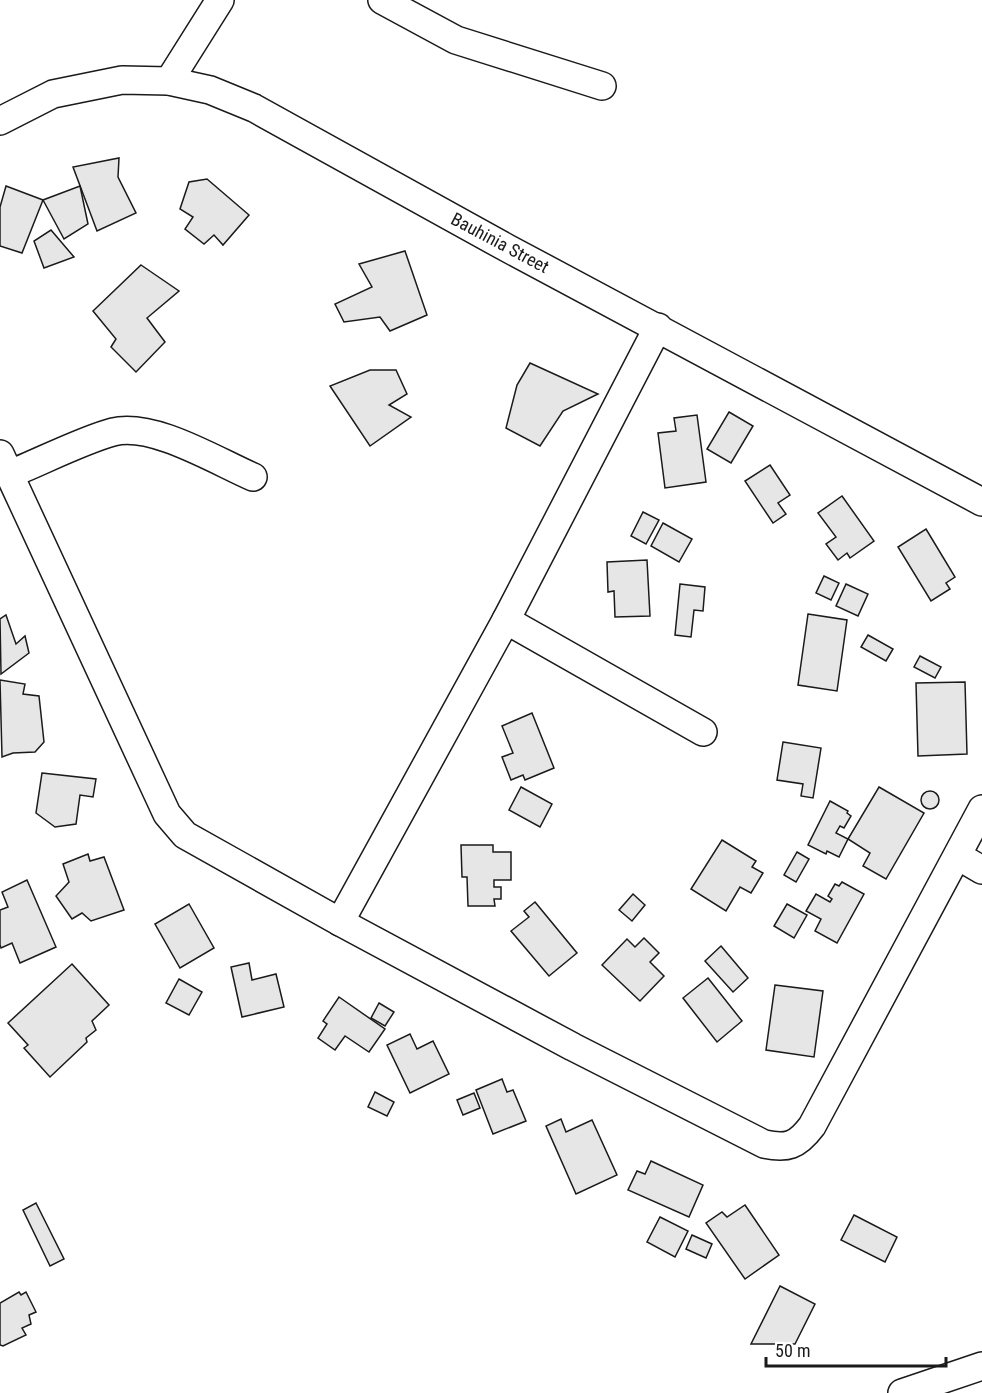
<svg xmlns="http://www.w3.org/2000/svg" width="982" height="1393" viewBox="0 0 982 1393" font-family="'Roboto Condensed',sans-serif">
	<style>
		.building { fill: #e6e6e6; stroke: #1a1a1a; stroke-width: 1.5 }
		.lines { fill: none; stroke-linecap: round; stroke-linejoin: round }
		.minor-casing { stroke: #1a1a1a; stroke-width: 30 }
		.minor { stroke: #fff; stroke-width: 27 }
		.labels { text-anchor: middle; stroke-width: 4.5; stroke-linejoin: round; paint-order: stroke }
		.street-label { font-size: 18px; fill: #1a1a1a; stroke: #fff }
	</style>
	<rect width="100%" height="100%" fill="#fff"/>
	<!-- building -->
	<g class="building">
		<polygon points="119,158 118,177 136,213 97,231 73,167"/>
		<polygon points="207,179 249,215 223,245 214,235 204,244 185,229 193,217 180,209 189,182"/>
		<polygon points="6,186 43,200 22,253 0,246 0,207"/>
		<polygon points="80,186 88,224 64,239 43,200"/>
		<polygon points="51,230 74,257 44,268 34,241"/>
		<polygon points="405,251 427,315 390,331 380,317 344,322 335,304 372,287 359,264"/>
		<polygon points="141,265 179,291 147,318 165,342 136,372 111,347 116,339 93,311"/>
		<polygon points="530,363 598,394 563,411 540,446 506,428 517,385"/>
		<polygon points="370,370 396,370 407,394 389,405 411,417 370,446 330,386"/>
		<polygon points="729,412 753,426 731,463 707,449"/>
		<polygon points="697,415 706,482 665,488 658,433 676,431 674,418"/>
		<polygon points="770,465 790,495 778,503 786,514 773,523 745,481"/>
		<polygon points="842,496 874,541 850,558 847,553 838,560 826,544 836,537 818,513"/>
		<polygon points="643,512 659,520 646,544 631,536"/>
		<polygon points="663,523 692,539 679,562 651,546"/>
		<polygon points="926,529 955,577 946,583 950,589 931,601 898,547"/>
		<polygon points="647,560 650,616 615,617 614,591 608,592 607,562"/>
		<polygon points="824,576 839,583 831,600 816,593"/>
		<polygon points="680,584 705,587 703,611 694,610 691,637 675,635"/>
		<polygon points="846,584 868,594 858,616 836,606"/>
		<polygon points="808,614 847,620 837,691 798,685"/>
		<polygon points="6,615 16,644 25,636 29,653 1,674 0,619"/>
		<polygon points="868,635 893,649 886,661 861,647"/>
		<polygon points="920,656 941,667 935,678 914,667"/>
		<polygon points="0,680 25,684 23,694 39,696 44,742 35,752 13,753 2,757"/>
		<polygon points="965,682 967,754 918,756 916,683"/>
		<polygon points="532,713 554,768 525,780 523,775 511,780 502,757 513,753 502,726"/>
		<polygon points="783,742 821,748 813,798 801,796 803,784 777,780"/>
		<polygon points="42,773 96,779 93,797 80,795 76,824 55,827 36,813"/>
		<polygon points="521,787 552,804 540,827 509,810"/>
		<polygon points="879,787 924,813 886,879 863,866 870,853 848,839"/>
		<circle cx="930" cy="800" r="9"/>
		<polygon points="830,801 848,811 847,813 851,816 844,828 840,826 836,833 848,839 839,857 827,851 826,854 808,845"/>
		<polygon points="722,840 756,861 752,867 763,873 751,893 740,887 726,911 691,889"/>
		<polygon points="461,845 493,845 493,852 511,852 511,880 494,880 494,887 501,887 501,899 494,899 495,906 468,906 467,877 462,877"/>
		<polygon points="797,852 809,859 796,882 784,875"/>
		<polygon points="88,854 90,861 104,857 124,910 91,921 82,913 72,919 56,896 69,882 63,864"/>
		<polygon points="27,880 56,947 20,963 12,943 1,948 0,945 0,910 8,907 2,892"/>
		<polygon points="842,882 864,894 837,943 815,931 821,919 806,911 816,894 830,902 832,899 828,896 835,884 839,886"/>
		<polygon points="633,894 645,905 632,921 619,910"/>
		<polygon points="535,902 577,953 549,976 511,931 529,917 524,911"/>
		<polygon points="189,904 214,948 180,968 155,924"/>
		<polygon points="787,904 807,915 794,938 774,926"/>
		<polygon points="644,938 659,953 650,962 664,976 640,1001 602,965 627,939 635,947"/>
		<polygon points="721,946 748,978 733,992 705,961"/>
		<polygon points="249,963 252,980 276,974 284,1007 242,1017 231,967"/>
		<polygon points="72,964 109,1005 92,1021 96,1030 86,1038 87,1042 50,1077 24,1048 28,1045 8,1023"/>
		<polygon points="708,978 742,1021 717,1042 683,998"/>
		<polygon points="179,979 202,992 189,1015 166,1003"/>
		<polygon points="775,985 823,991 814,1057 766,1050"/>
		<polygon points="339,997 385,1029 369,1052 345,1036 335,1050 318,1038 327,1024 323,1021"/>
		<polygon points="379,1003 394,1012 385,1026 371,1018"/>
		<polygon points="410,1034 417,1049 433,1041 449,1074 410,1093 387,1045"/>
		<polygon points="502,1079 507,1092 513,1090 526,1121 493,1134 476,1090"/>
		<polygon points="375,1092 394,1102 387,1116 368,1107"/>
		<polygon points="474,1093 480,1108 463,1115 457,1100"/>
		<polygon points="561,1119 566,1132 592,1120 617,1175 576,1194 546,1126"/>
		<polygon points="651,1161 703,1185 689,1217 628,1190 637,1171 645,1174"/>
		<polygon points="36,1203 64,1259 50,1266 23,1210"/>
		<polygon points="745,1205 779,1255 745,1279 706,1223 722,1212 727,1217"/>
		<polygon points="854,1215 897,1237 885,1262 841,1240"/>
		<polygon points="660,1217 688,1231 675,1257 647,1242"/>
		<polygon points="692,1235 712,1244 706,1258 686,1249"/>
		<polygon points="780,1286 815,1304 795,1344 751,1344"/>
		<polygon points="19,1292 21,1295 26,1292 36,1312 29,1315 31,1324 22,1328 26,1335 3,1346 0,1345 0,1303"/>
	</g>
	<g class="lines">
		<defs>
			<g id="minor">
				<polyline points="382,0 456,40 602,86"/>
				<polyline points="169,81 220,0"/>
				<polyline points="0,121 53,94 122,80 169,81 210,90 254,108 507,248 982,502"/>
				<path d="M0,454L167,814L185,835L340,922L573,1047L764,1144C787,1149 797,1146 812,1126L982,809"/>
				<path d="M10,474C40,462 83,440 113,432C153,422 216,461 253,477"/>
				<polyline points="506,620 703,732"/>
				<polyline points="958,856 982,870"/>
				<polyline points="340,922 506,620 658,327"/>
				<polyline points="902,1393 982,1366"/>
			</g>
		</defs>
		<!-- minor casing -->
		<use href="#minor" class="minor-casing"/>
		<!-- minor -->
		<use href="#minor" class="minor"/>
	</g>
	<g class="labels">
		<!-- street labels -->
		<g class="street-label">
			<text transform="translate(500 243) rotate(28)" y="6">Bauhinia Street</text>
		</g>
	</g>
	<!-- scale -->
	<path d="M766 1357v9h180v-9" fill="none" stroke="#1a1a1a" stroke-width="3"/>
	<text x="775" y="1357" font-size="18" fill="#1a1a1a" stroke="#ffffff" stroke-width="4.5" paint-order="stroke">50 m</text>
</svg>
